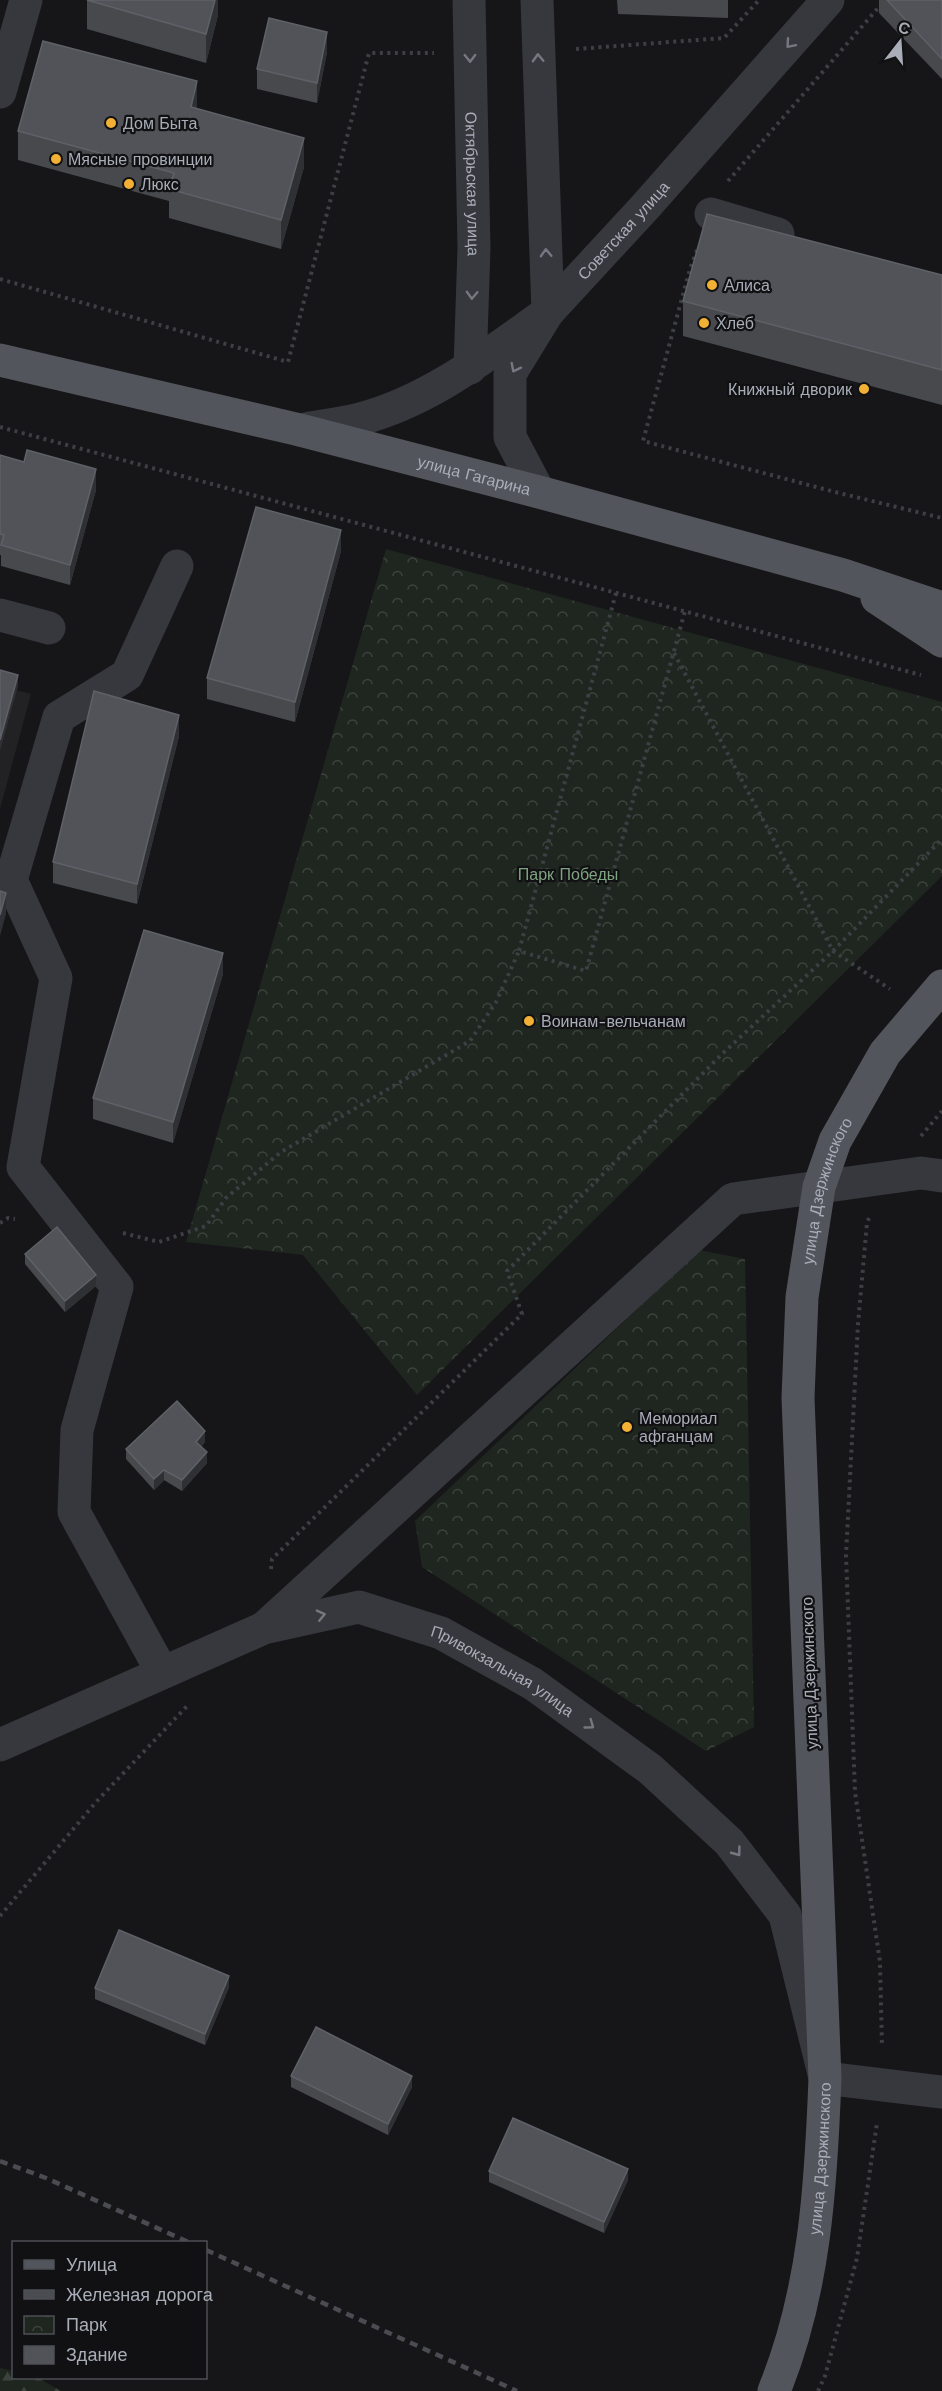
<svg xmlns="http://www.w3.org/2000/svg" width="942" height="2391" viewBox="0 0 942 2391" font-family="'Work Sans',sans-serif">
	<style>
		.built { fill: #222225 }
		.forest { fill: url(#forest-firs) }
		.park { fill: url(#park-crowns) }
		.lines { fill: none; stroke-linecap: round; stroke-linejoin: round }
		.path { stroke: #3d3f44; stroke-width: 4; stroke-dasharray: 3 4.5; stroke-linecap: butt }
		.minor { stroke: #37383d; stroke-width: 33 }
		.major { stroke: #53555c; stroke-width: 33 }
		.rail { stroke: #4a4c52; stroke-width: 4.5; stroke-dasharray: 8 6; stroke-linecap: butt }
		.wall { fill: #47494d }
		.shaded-wall { fill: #2f3033 }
		.building { fill: #525359; stroke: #5f6168; stroke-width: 1.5 }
		.oneway { stroke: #757881 }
		.poi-dot { fill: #f2b134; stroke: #111113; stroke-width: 2 }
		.labels { text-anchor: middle; stroke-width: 4.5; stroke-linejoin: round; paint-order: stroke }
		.poi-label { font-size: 16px; fill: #a8adb8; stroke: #111113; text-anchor: start }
		.street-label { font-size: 16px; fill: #a8adb8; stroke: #111113 }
		.park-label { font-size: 16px; fill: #7fa381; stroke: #111113 }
	</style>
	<defs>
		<pattern id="forest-firs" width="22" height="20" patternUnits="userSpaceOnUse" patternTransform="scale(1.5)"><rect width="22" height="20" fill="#1e261f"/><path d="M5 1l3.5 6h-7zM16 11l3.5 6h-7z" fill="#3c433d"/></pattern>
		<pattern id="park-crowns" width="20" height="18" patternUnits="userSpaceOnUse" patternTransform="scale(1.5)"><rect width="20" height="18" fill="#1e261f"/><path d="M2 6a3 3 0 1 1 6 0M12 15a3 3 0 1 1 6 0" fill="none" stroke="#3c433d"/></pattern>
	</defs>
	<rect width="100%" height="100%" fill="#161618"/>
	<!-- built -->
	<polygon class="built" points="0,686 31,694 0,809"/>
	<!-- forest -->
	<polygon class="forest" points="0,2368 13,2371 14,2378 38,2378 61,2391 0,2391"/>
	<!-- park -->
	<g class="park">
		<polygon points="386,549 942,702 942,876 417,1395 303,1255 186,1242"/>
		<polygon points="699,1250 745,1259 754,1727 706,1751 422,1567 415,1521"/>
	</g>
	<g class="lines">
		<!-- path -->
		<g class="path">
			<polyline points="576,49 724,38 759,0"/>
			<polyline points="728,181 885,0"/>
			<polyline points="697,250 690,269 643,441 835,492 942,518"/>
			<polyline points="0,279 288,362 369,53 434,53"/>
			<polyline points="0,427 921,675"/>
			<polyline points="616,593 519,951 586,971 685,611"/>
			<polyline points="674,653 833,951 890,989"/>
			<polyline points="921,1136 942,1111"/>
			<polyline points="869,1218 867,1223 858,1324 846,1555 855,1792 880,1962 882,2047"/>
			<polyline points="0,1223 8,1218 15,1219"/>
			<polyline points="123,1233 159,1242 206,1226 226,1198 281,1152 470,1041 496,1002 519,951"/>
			<polyline points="271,1569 272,1559 522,1314 507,1271 720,1056 833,951 942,839"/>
			<polyline points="0,1916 96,1802 189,1704"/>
			<polyline points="818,2391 825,2376 857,2258 877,2123"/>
		</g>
		<!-- minor -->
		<g class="minor">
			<path id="s1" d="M469,0L474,248L470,368"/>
			<polyline points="0,92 26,0"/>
			<polyline points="711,214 778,234"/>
			<path d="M300,430C320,426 340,424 360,419C430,401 490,353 548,312L537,0"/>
			<path id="s2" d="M539,492L510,437V374L548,312L646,206L828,0"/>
			<polyline points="0,615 49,628"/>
			<polyline points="0,878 11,880 59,717 127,675 177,566"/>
			<polyline points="11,880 56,978 23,1167 117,1287 77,1430 74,1512 162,1672"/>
			<polyline points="265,1627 733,1199 921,1173 942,1176"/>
			<path id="s3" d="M0,1745L264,1628L359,1607L441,1633L533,1684L650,1769L729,1842L785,1915L825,2078L942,2092"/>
		</g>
		<!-- major -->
		<g class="major">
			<path id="s4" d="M0,360L300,430L539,492L843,575L942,608"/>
			<polyline points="877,598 942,641"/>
			<path id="s5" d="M774,2391C815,2291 821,2185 825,2078L798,1398L802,1297L819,1187L835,1141L885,1053L942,986"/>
		</g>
		<!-- rail -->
		<g class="rail">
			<polyline points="0,2161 46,2178 188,2242"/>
			<polyline points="206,2250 517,2391"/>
		</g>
	</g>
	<!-- wall -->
	<g class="wall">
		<polygon points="87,0 218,0 218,15 206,63 87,29"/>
		<polygon points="617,0 728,0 728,18 618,14"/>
		<polygon points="879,0 942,0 942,79 879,13"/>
		<polygon points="327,52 317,103 257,89 257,69"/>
		<polygon points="197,109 304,167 281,249 169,218 169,201 18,160 18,131"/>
		<polygon points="942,275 942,405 683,336 683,301"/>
		<polygon points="0,455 96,490 70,585 1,566 1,555 0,555"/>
		<polygon points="341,551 295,722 207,699 207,678"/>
		<polygon points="179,736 137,904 53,883 53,862"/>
		<polygon points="223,974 173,1143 93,1119 93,1098"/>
		<polygon points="25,1254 96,1286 65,1312 25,1264"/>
		<polygon points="205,1442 201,1447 207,1463 182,1491 164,1480 154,1490 126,1459 126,1449"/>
		<polygon points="229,1987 205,2045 95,1999 95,1988"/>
		<polygon points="291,2076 412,2087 388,2135 291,2087"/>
		<polygon points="489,2171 628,2180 604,2233 489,2182"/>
	</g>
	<!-- shaded-wall -->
	<g class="shaded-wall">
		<polygon points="215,0 218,0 218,15 206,63 206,34"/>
		<polygon points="327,32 327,52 317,103 317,83"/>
		<polygon points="197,81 197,109 191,107"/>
		<polygon points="304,138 304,167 281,249 281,220"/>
		<polygon points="96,469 96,490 70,585 70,565"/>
		<polygon points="341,530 341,551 295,722 295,702"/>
		<polygon points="18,675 18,686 0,751 0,740"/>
		<polygon points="179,715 179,736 137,904 137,884"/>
		<polygon points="6,893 6,914 0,936 0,915"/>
		<polygon points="223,953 223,974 173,1143 173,1122"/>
		<polygon points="96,1275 96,1286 65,1312 65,1301"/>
		<polygon points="205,1431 205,1442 196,1453 196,1442"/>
		<polygon points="207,1452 207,1463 182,1491 182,1480"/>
		<polygon points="164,1470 164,1480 154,1490 154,1479"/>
		<polygon points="229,1976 229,1987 205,2045 205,2034"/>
		<polygon points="412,2076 412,2087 388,2135 388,2124"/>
		<polygon points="628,2169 628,2180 604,2233 604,2222"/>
	</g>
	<!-- building -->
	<g class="building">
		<polygon points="87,0 215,0 206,34"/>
		<polygon points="887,0 942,0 942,59"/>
		<polygon points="269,18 327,32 317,83 257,69"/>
		<polygon points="43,41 197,81 191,107 304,138 281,220 169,189 174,173 18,131"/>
		<polygon points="707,214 942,275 942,370 683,301"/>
		<polygon points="27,450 96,469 70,565 1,545 4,535 0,534 0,455 24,462"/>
		<polygon points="256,507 341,530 295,702 207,678"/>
		<polygon points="0,670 18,675 0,740"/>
		<polygon points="94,691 179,715 137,884 53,862"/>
		<polygon points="0,891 6,893 0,915"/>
		<polygon points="144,930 223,953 173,1122 93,1098"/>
		<polygon points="57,1227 96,1275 65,1301 25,1254"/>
		<polygon points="177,1401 205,1431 196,1442 207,1452 182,1480 164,1470 154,1479 126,1449"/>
		<polygon points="119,1930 229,1976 205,2034 95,1988"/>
		<polygon points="316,2027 412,2076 388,2124 291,2076"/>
		<polygon points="513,2118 628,2169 604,2222 489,2171"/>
	</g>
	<!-- one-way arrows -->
	<defs><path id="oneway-chevron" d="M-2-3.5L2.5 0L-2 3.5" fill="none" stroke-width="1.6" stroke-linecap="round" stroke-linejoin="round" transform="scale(1.5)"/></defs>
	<g class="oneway">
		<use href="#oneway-chevron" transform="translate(790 44) rotate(131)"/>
		<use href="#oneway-chevron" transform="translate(470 58) rotate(89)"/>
		<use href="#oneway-chevron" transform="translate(538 58) rotate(-92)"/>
		<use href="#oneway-chevron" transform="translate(546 253) rotate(-92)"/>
		<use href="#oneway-chevron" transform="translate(472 295) rotate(92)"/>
		<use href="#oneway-chevron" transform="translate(515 368) rotate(117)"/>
		<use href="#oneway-chevron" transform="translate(321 1615) rotate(-13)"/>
		<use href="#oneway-chevron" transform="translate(590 1725) rotate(36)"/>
		<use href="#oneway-chevron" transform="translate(737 1852) rotate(53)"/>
	</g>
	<!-- markers -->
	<g class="poi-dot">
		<circle cx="111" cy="123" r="6"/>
		<circle cx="56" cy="159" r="6"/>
		<circle cx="129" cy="184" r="6"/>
		<circle cx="712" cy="285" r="6"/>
		<circle cx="704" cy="323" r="6"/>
		<circle cx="864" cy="389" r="6"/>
		<circle cx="529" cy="1021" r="6"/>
		<circle cx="627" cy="1427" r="6"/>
	</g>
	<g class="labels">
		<!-- poi labels -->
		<g class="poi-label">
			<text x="123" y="129">Дом Быта</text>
			<text x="68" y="165">Мясные провинции</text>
			<text x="141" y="190">Люкс</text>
			<text x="724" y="291">Алиса</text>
			<text x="716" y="329">Хлеб</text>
			<text x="852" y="395" text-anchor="end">Книжный дворик</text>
			<text x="541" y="1027">Воинам-вельчанам</text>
			<text x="639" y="1424">Мемориал<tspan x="639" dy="18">афганцам</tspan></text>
		</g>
		<!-- street labels -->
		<g class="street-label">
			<text dy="6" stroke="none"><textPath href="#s1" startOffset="184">Октябрьская улица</textPath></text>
			<text dy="6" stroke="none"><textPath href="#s2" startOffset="309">Советская улица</textPath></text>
			<text dy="6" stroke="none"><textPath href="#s4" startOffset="488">улица Гагарина</textPath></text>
			<text dy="6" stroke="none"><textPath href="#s5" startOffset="1210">улица Дзержинского</textPath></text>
			<text dy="6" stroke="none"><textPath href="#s3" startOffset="544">Привокзальная улица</textPath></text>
			<text transform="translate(809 1673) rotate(-92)" y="6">улица Дзержинского</text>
			<text dy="6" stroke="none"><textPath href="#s5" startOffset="238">улица Дзержинского</textPath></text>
		</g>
		<!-- park labels -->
		<g class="park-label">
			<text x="568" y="880">Парк Победы</text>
		</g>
	</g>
	<!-- legend -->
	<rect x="12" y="2241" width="195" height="138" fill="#111113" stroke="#4d4f55" stroke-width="1.5"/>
	<rect x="24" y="2260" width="30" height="9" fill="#53555c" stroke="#4d4f55" stroke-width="1.5"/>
	<text x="66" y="2271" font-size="18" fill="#a8adb8">Улица</text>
	<rect x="24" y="2290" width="30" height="9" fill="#4a4c52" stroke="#4d4f55" stroke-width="1.5"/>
	<text x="66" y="2301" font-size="18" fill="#a8adb8">Железная дорога</text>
	<rect x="24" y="2316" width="30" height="18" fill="url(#park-crowns)" stroke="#4d4f55" stroke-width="1.5"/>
	<text x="66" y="2331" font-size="18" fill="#a8adb8">Парк</text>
	<rect x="24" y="2346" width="30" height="18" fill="#525359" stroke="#4d4f55" stroke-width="1.5"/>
	<text x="66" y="2361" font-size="18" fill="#a8adb8">Здание</text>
	<!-- north arrow -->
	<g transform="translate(900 42) rotate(17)" stroke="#111113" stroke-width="4.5" paint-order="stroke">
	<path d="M0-4.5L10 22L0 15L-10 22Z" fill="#a8adb8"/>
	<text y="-9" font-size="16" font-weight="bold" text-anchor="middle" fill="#a8adb8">С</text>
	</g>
</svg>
